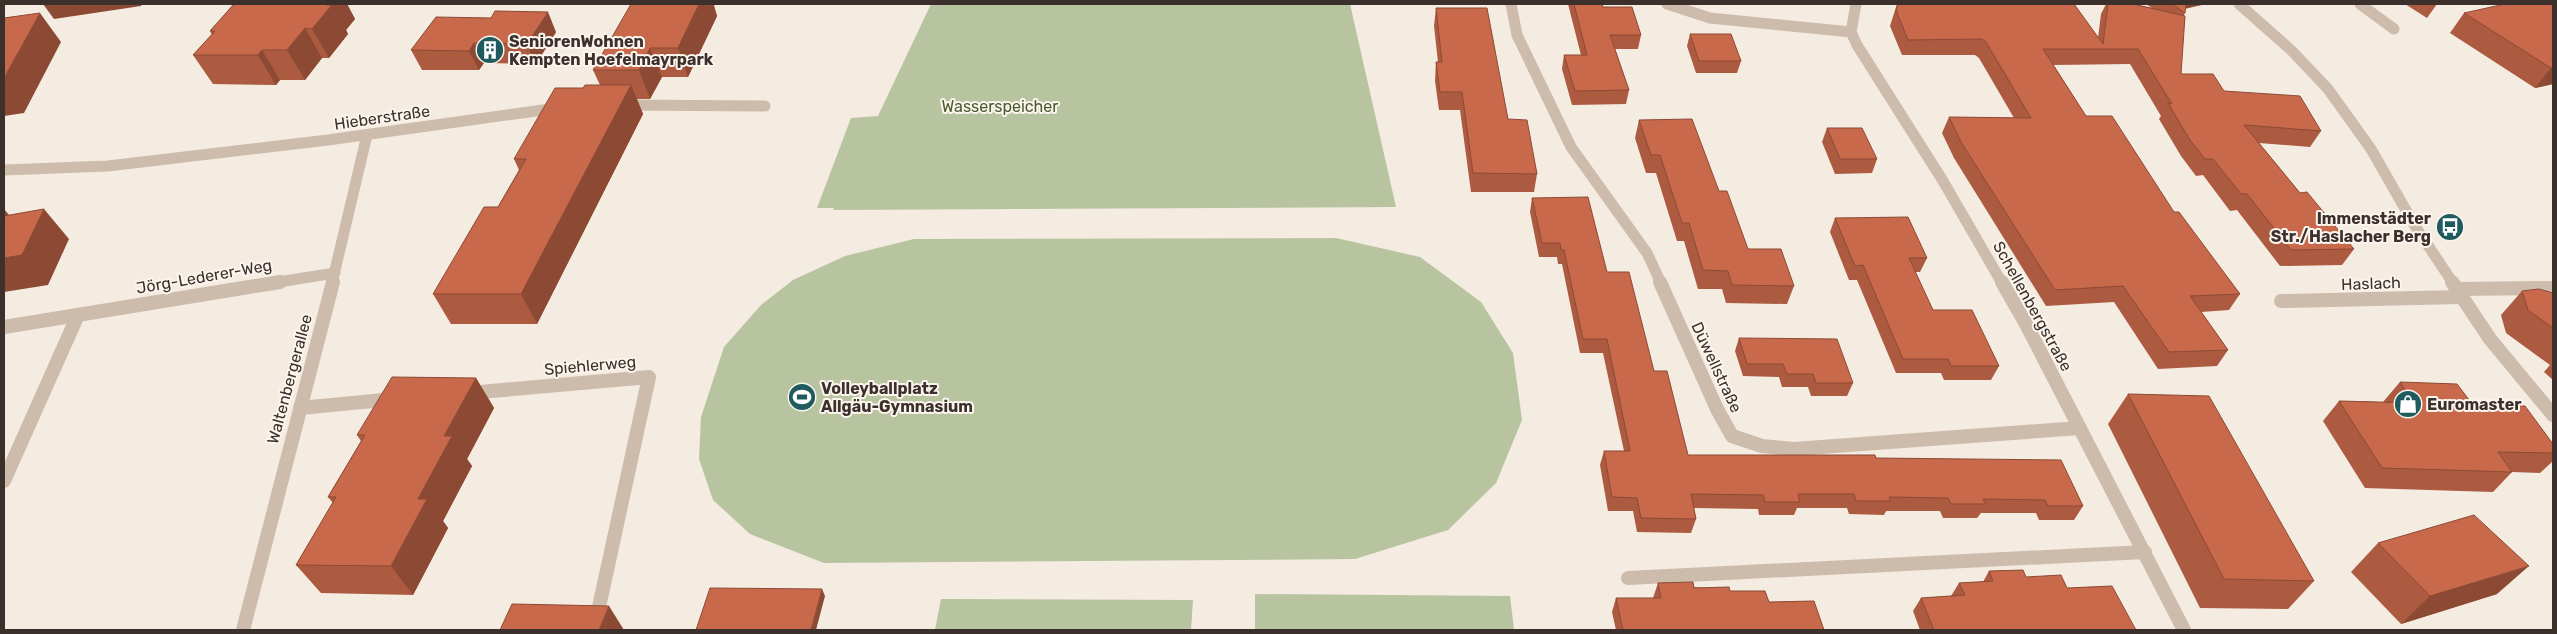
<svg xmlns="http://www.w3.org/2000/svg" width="2557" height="634" viewBox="0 0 2557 634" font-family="Rubik,sans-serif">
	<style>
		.green { fill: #b8c4a0 }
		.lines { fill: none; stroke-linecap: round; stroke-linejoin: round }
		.minor-far1 { stroke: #cdbbac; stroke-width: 11 }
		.minor { stroke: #cdbbac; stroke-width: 14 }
		.wall { fill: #ac5a40 }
		.shaded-wall { fill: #8c4a34 }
		.building { fill: #c8694b; stroke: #8c4a34 }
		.labels { text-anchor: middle; stroke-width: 4; stroke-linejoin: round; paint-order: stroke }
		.poi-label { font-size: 16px; font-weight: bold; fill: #3b302b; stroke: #fbf5ee; text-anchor: start }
		.park-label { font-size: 16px; fill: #4a5a2e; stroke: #fbf5ee }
		.street-label { font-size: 16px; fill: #3b302b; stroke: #fbf5ee }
	</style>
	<rect width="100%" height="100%" fill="#f4ebe1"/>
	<!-- green -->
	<g class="green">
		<polygon points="931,4 1350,4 1396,207 833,210 834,208 817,208 851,118 878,116"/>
		<polygon points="1336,238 1420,257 1481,302 1513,353 1522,420 1496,483 1448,530 1355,559 824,563 750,534 713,500 699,459 701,417 724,347 761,305 793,280 845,256 914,239"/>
		<polygon points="1255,594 1510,596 1514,630 1255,630"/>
		<polygon points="941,599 1193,600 1191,630 935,630"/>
	</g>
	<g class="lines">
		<!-- minor-far1 -->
		<g class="minor-far1">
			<polyline points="1511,4 1517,35 1571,147 1647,253 1661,283"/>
			<polyline points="1667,4 1710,18 1851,32"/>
			<polyline points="1856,4 1851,32 1857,45 1943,181 2002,283"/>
			<polyline points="2239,4 2292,51 2328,89 2371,149 2415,226 2453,283"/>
			<polyline points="2360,4 2394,29"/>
			<polyline points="622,105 765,106"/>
			<polyline points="4,170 108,166 328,140 557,108"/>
			<polyline points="272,283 335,273"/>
			<polyline points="332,283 367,135"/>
		</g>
		<!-- minor -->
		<g class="minor">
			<polyline points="1660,282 1717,409 1732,436 1762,446 1794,449 2080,428"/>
			<polyline points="2002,282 2026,324 2184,630"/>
			<polyline points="2452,282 2490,339 2553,415"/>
			<polyline points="2456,289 2553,288"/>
			<polyline points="2281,301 2461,297"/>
			<polyline points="4,327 280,282"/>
			<polyline points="469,393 649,377 599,607"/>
			<polyline points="300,408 394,399"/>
			<polyline points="4,481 78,315"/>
			<polyline points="1628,578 2145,552"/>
			<polyline points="243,630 333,282"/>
		</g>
	</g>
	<!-- wall -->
	<g class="wall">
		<polygon points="234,4 347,4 355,19 346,30 348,34 329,58 322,58 305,80 280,80 276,85 213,84 193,55 212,35 210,31"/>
		<polygon points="1568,4 1602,4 1603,7 1641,35 1638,49 1615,49 1629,90 1626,104 1572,105 1562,69 1564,55 1581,55"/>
		<polygon points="1897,4 2074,4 2098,38 2101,14 2106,4 2133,4 2152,8 2146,4 2206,4 2185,8 2185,13 2184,15 2181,74 2321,131 2310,147 2259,143 2300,193 2354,249 2342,265 2280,266 2237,210 2230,211 2203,175 2196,176 2181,156 2159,119 2161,116 2130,64 2053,65 2086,116 2174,212 2240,294 2229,310 2201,312 2228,350 2217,366 2158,369 2114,302 2046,306 1954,158 1942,133 1949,117 2014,118 1979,58 1975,55 1902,55 1890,26"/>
		<polygon points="2398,4 2437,4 2427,18 2405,4 2401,5"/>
		<polygon points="2553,4 2553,84 2535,88 2450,33 2464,13"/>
		<polygon points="714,6 717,16 688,77 662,77 650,99 637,99 643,114 537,324 451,324 433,294 498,207 519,170 514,159 583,88 600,85 593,70"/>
		<polygon points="1436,8 1508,119 1537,174 1534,192 1471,192 1460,110 1439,110 1435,81 1436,62 1438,62 1434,26"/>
		<polygon points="491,18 556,32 536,64 484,63 479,70 422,70 411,50"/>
		<polygon points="1690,34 1741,61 1737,73 1696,73 1687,46"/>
		<polygon points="1639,120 1719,191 1748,249 1794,286 1787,304 1726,303 1722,289 1698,289 1684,241 1677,241 1656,173 1646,173 1635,138"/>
		<polygon points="1827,128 1877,159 1872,173 1835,174 1822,142"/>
		<polygon points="1532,198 1607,272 1654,371 1688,455 1876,458 2083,506 2074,520 2039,520 2036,513 1981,513 1977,518 1943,518 1940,511 1886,511 1884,515 1849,514 1847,508 1797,508 1794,515 1759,515 1758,509 1694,508 1696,519 1691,533 1637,532 1633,511 1608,511 1600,465 1604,451 1624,451 1603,353 1580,353 1562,264 1558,264 1557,257 1539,257 1530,212"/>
		<polygon points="1835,218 1927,258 1920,272 1915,272 1933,310 1999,366 1991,380 1944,380 1941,373 1896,373 1857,280 1849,280 1830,232"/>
		<polygon points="2522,291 2553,293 2553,380 2544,372 2550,365 2506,333 2501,315"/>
		<polygon points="1739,338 1853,383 1847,396 1811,396 1808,387 1782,387 1779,377 1743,376 1735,351"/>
		<polygon points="476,378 494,408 467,459 472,466 443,521 448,528 413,595 321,593 296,565 333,503 328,497 361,441 357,435"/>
		<polygon points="2400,382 2473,405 2553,444 2553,461 2540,473 2512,472 2493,492 2365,488 2323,421 2339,401 2383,402"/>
		<polygon points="2128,394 2314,581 2288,609 2200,608 2108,424"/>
		<polygon points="2378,543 2497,594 2401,624 2351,572"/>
		<polygon points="1989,571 2026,577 2067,588 2136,630 1920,630 1913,611 1921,598 1951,596 1959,583 1983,582"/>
		<polygon points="1658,583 1730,591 1769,602 1824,630 1616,630 1612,612 1616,598 1653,598"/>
	</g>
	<!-- shaded-wall -->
	<g class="shaded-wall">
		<polygon points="43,4 142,4 141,6 54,19"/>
		<polygon points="327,4 347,4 355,19 346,30 348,34 329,58 312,29"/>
		<polygon points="699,4 715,4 714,6 717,16 688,77 678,48"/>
		<polygon points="2182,4 2206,4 2180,10"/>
		<polygon points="548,12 556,32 536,64 527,44"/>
		<polygon points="40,13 61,42 24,113 4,116 4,78"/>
		<polygon points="305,28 322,58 305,80 287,50"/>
		<polygon points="474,43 484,63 479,70 469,51"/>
		<polygon points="650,48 662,77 650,99 639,70"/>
		<polygon points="262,50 280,80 276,85 258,55"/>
		<polygon points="2551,68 2553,68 2553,84 2535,88"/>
		<polygon points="631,85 643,114 537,324 521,294"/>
		<polygon points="4,209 19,227 4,243"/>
		<polygon points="44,209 69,239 48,285 4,292 4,258"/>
		<polygon points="476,378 494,408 467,459 472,466 443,521 448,528 413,595 391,566 444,436"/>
		<polygon points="2529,566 2497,594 2401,624 2430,596"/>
		<polygon points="822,589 825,596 816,630 811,630"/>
		<polygon points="609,606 624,630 599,630"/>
	</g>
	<!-- building -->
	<g class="building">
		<polygon points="234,4 327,4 326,5 332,5 312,29 305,28 287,50 262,50 258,55 193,55 215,31 210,31"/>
		<polygon points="631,4 699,4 678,48 650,48 639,70 593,70"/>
		<polygon points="1574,4 1602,4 1603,7 1632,7 1641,35 1610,35 1629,90 1575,91 1564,55 1587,55"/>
		<polygon points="1898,4 2074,4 2103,44 2108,4 2133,4 2185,16 2181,74 2213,74 2224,91 2300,96 2321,131 2244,125 2300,193 2307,192 2354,249 2291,250 2247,194 2241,194 2213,159 2205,159 2190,140 2168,103 2172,104 2138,49 2043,49 2086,116 2112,116 2174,212 2179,212 2240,294 2190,296 2228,350 2169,352 2123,286 2055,290 1961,142 1949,117 2031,118 1986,42 1982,39 1908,40 1896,10"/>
		<polygon points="2172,4 2186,4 2185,13"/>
		<polygon points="2505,4 2553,4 2553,68 2551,68 2464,13"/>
		<polygon points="1436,8 1487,8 1508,119 1527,120 1537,174 1473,173 1462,92 1440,92 1436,62 1442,62"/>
		<polygon points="495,11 548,12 527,44 474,43 469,51 411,50 436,17 491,18"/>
		<polygon points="40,13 4,78 4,18"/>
		<polygon points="1690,34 1731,34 1741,61 1699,61"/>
		<polygon points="585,85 631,85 521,294 433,294 484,207 498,207 526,159 514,159 555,88 583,88"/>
		<polygon points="1692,119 1719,191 1727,191 1748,249 1781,249 1794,286 1732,285 1728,271 1703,270 1689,223 1682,223 1660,155 1651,155 1639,120"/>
		<polygon points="1827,128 1862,128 1877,159 1840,159"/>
		<polygon points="1588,197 1607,272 1629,272 1654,371 1667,371 1688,455 1875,455 1876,458 2061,460 2083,506 2048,506 2045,500 1983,499 1986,504 1951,504 1948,498 1889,497 1891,501 1856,501 1854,494 1798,494 1800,502 1765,502 1763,495 1691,494 1696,519 1641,518 1637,498 1612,497 1604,451 1630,451 1607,339 1583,339 1564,250 1561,250 1560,243 1542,243 1532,198"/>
		<polygon points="44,209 22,255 4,258 4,216"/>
		<polygon points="1908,217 1927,258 1909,258 1933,310 1972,310 1999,366 1951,366 1948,359 1903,359 1863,265 1855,266 1835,218"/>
		<polygon points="2539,289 2553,293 2553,328 2528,310 2522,291"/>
		<polygon points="1739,338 1837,339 1853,383 1816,383 1813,374 1787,374 1783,364 1747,364"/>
		<polygon points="392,377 476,378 444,436 452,436 418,499 427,499 391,566 296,565 336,497 328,497 365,435 357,435"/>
		<polygon points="2400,382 2457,384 2473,405 2525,406 2553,444 2553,453 2498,452 2512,472 2382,468 2339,401 2414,403"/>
		<polygon points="2128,394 2209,396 2314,581 2224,579"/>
		<polygon points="2474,515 2529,566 2430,596 2378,543"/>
		<polygon points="2023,570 2026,577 2061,575 2067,588 2112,586 2136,630 1934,630 1921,598 1965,595 1959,583 1993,581 1989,571"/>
		<polygon points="1693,582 1694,588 1729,587 1730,591 1765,591 1769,602 1814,601 1824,630 1623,630 1616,598 1661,598 1658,583"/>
		<polygon points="710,588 822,589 811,630 696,630"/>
		<polygon points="512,604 609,606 599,630 500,630"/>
	</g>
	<!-- icons -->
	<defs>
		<symbol id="building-disc" viewBox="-11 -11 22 22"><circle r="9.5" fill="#1f5a5e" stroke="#fbf5ee"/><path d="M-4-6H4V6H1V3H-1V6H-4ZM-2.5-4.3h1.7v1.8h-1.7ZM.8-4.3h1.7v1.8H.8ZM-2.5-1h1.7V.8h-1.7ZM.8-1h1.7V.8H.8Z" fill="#fff"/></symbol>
		<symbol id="bus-disc" viewBox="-11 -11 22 22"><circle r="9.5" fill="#1f5a5e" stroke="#fbf5ee"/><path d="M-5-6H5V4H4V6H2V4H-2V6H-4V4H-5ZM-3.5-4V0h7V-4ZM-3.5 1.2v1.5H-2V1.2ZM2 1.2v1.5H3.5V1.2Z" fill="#fff"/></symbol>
		<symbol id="stadium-disc" viewBox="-11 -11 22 22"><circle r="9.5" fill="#1f5a5e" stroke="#fbf5ee"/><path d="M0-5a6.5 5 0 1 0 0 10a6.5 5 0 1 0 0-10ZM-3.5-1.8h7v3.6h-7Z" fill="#fff"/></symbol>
		<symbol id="shop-disc" viewBox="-11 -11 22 22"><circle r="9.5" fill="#1f5a5e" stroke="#fbf5ee"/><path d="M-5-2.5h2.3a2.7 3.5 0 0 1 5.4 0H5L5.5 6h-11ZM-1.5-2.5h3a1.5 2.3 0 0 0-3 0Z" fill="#fff"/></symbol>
	</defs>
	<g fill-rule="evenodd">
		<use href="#building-disc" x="474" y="34" width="32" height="32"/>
		<use href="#bus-disc" x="2434" y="211" width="32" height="32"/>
		<use href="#stadium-disc" x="786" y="381" width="32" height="32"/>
		<use href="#shop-disc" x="2392" y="388" width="32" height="32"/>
	</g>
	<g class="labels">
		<!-- poi labels -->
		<g class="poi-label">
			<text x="509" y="47">SeniorenWohnen<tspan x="509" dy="18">Kempten Hoefelmayrpark</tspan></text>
			<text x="2431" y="224" text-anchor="end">Immenstädter<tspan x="2431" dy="18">Str./Haslacher Berg</tspan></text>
			<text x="821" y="394">Volleyballplatz<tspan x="821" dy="18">Allgäu-Gymnasium</tspan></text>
			<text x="2427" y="410">Euromaster</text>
		</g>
		<!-- park labels -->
		<g class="park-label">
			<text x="1000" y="112">Wasserspeicher</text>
		</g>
		<!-- street labels -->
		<g class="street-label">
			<text transform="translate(382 117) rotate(-8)" y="6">Hieberstraße</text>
			<text transform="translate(204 276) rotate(-10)" y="6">Jörg-Lederer-Weg</text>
			<text transform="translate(2371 283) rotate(-2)" y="6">Haslach</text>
			<text transform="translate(2033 306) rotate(61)" y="6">Schellenbergstraße</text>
			<text transform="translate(590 365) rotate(-5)" y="6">Spiehlerweg</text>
			<text transform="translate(1717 367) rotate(65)" y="6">Düwellstraße</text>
			<text transform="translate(289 379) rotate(-75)" y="6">Waltenbergerallee</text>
		</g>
	</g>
	<!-- border -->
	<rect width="2557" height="634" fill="none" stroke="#3b302b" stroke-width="10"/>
</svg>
